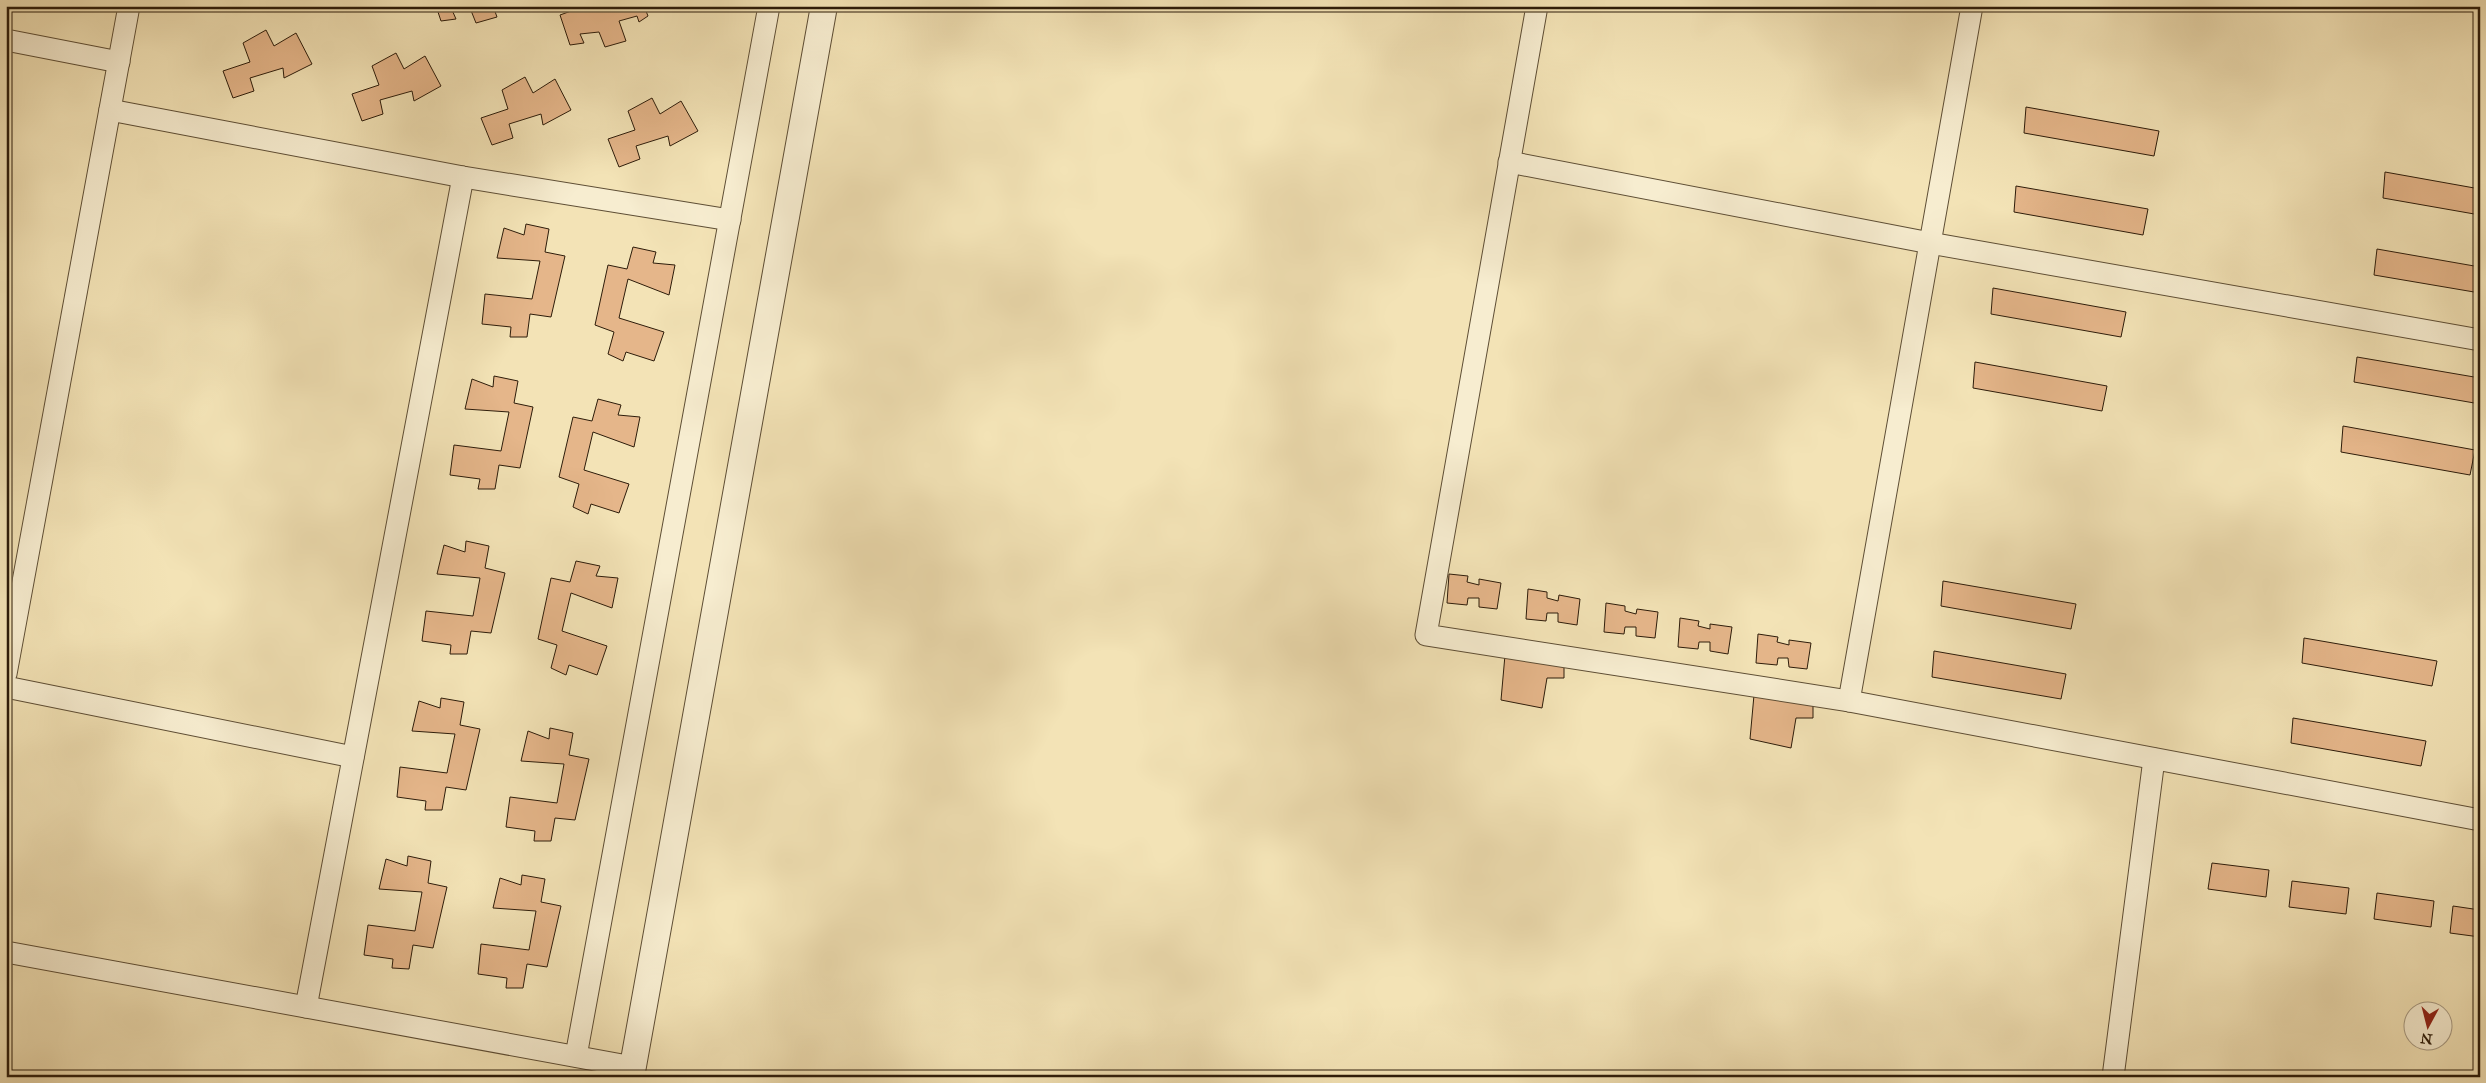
<svg xmlns="http://www.w3.org/2000/svg" width="2486" height="1083" viewBox="0 0 2486 1083" font-family="'IM FELL Great Primer',serif">
	<style>
		.building { fill: #e5b68a; stroke: #2d1c0a }
		.lines { fill: none; stroke-linecap: round; stroke-linejoin: round }
		.minor-casing { stroke: #5e4e35; stroke-width: 23 }
		.tertiary-casing { stroke: #5e4e35; stroke-width: 28 }
		.minor { stroke: #f7edd0; stroke-width: 21 }
		.tertiary { stroke: #f7edd0; stroke-width: 26 }
	</style>
	<rect width="100%" height="100%" fill="#f3e3b6"/>
	<filter id="stains"><feTurbulence type="fractalNoise" baseFrequency=".004" numOctaves="4"/><feColorMatrix values="0 0 0 0 .2 0 0 0 0 .09 0 0 0 0 .02 0 0 0 .5 -.17"/></filter>
	<radialGradient id="worn" r=".72"><stop offset=".6" stop-color="#630" stop-opacity="0"/><stop offset="1" stop-color="#630" stop-opacity=".3"/></radialGradient>
	<!-- building -->
	<g class="building">
		<polygon points="436,6 493,6 497,17 476,23 470,8 452,10 456,19 441,21"/>
		<polygon points="585,6 644,6 648,16 639,22 637,16 619,21 626,41 605,47 599,32 580,34 584,43 570,45 560,15"/>
		<polygon points="266,30 274,46 296,33 312,64 284,78 283,68 250,78 254,91 233,98 223,71 250,62 243,43"/>
		<polygon points="396,53 404,69 425,56 441,86 414,101 412,91 380,100 383,114 362,121 352,94 379,85 372,66"/>
		<polygon points="525,77 533,93 555,79 571,110 543,125 541,114 509,124 513,138 492,145 481,118 508,109 502,90"/>
		<polygon points="652,98 660,114 681,101 698,131 670,146 668,136 636,146 640,159 619,167 608,139 635,130 628,111"/>
		<polygon points="2026,107 2159,131 2154,156 2024,133"/>
		<polygon points="2385,172 2480,189 2480,215 2383,198"/>
		<polygon points="2016,186 2148,209 2143,235 2014,212"/>
		<polygon points="526,224 549,229 545,252 565,256 551,317 530,314 527,337 510,337 511,327 482,324 485,294 532,299 540,261 497,258 504,228 524,235"/>
		<polygon points="633,247 656,252 653,263 675,265 669,295 628,279 619,318 664,332 654,361 626,352 623,361 608,354 614,332 595,325 608,265 627,269"/>
		<polygon points="2377,249 2480,267 2480,293 2374,275"/>
		<polygon points="1993,288 2126,312 2121,337 1991,314"/>
		<polygon points="2357,357 2480,378 2480,404 2354,382"/>
		<polygon points="1975,362 2107,386 2102,411 1973,388"/>
		<polygon points="494,376 518,381 514,403 533,407 520,468 499,465 495,489 478,489 480,479 450,475 454,445 501,451 509,412 465,409 472,379 493,387"/>
		<polygon points="598,399 621,405 618,415 640,417 634,447 593,432 584,470 629,484 619,513 591,504 588,514 573,507 579,484 559,477 573,417 592,421"/>
		<polygon points="2343,426 2475,450 2470,475 2341,452"/>
		<polygon points="466,541 489,546 485,568 505,573 491,633 471,631 467,654 450,654 451,645 422,641 426,611 473,616 480,578 437,574 444,545 465,552"/>
		<polygon points="576,561 600,566 596,576 618,578 612,608 571,593 562,631 607,646 597,675 569,665 566,675 551,668 557,645 538,639 551,578 570,582"/>
		<polygon points="1449,574 1468,576 1467,582 1479,585 1479,579 1501,583 1497,609 1479,607 1479,598 1468,598 1467,605 1447,603"/>
		<polygon points="1943,581 2076,604 2071,629 1941,606"/>
		<polygon points="1528,589 1547,592 1547,598 1558,601 1559,595 1580,599 1577,625 1558,622 1558,613 1547,613 1546,621 1526,619"/>
		<polygon points="1606,603 1625,606 1625,611 1636,614 1637,609 1658,612 1655,638 1636,636 1636,627 1625,627 1624,634 1604,632"/>
		<polygon points="1680,618 1699,621 1698,626 1710,629 1710,624 1732,627 1728,654 1710,651 1710,642 1699,642 1698,649 1678,647"/>
		<polygon points="1758,634 1778,637 1777,642 1789,645 1789,640 1811,643 1807,669 1789,667 1788,658 1778,658 1777,665 1756,663"/>
		<polygon points="2304,638 2437,661 2432,686 2302,663"/>
		<polygon points="1934,651 2066,674 2061,699 1932,677"/>
		<polygon points="1505,655 1564,660 1564,678 1547,678 1542,708 1501,700"/>
		<polygon points="1754,695 1813,700 1813,718 1796,718 1791,748 1750,739"/>
		<polygon points="441,698 464,702 460,725 480,729 466,790 446,787 442,810 425,810 426,801 397,797 400,767 447,773 455,734 412,731 419,701 440,708"/>
		<polygon points="2293,718 2426,741 2421,766 2291,743"/>
		<polygon points="550,728 573,733 569,755 589,759 575,820 555,818 551,841 534,841 535,831 506,827 510,797 557,803 564,764 521,761 528,731 549,739"/>
		<polygon points="408,856 431,861 428,883 447,887 433,948 413,945 409,969 392,968 393,959 364,955 368,925 415,931 422,892 379,889 386,859 407,866"/>
		<polygon points="2212,863 2269,870 2266,897 2208,889"/>
		<polygon points="522,875 545,879 541,902 561,906 547,967 527,964 523,988 506,988 507,978 478,974 481,944 529,950 536,911 493,908 500,878 521,885"/>
		<polygon points="2292,881 2349,888 2346,914 2289,907"/>
		<polygon points="2377,893 2434,901 2431,927 2374,919"/>
		<polygon points="2453,906 2480,910 2480,937 2450,933"/>
	</g>
	<g class="lines">
		<defs>
			<g id="minor">
				<polyline points="1537,6 1426,635 1849,701 2480,820"/>
				<polyline points="6,40 119,62"/>
				<polyline points="110,110 463,177 730,220"/>
				<polyline points="1509,162 1930,243 2480,340"/>
				<polyline points="6,674 129,6"/>
				<polyline points="6,687 353,757"/>
				<polyline points="1849,701 1972,6"/>
				<polyline points="6,952 633,1067"/>
				<polyline points="306,1007 463,177"/>
				<polyline points="576,1056 769,6"/>
				<polyline points="2113,1077 2154,759"/>
			</g>
			<polyline id="tertiary" points="631,1077 824,6"/>
		</defs>
		<!-- minor casing -->
		<use href="#minor" class="minor-casing"/>
		<!-- tertiary casing -->
		<use href="#tertiary" class="tertiary-casing"/>
		<!-- minor -->
		<use href="#minor" class="minor"/>
		<!-- tertiary -->
		<use href="#tertiary" class="tertiary"/>
	</g>
	<!-- margin -->
	<rect width="2486" height="1083" fill="none" stroke="#f3e3b6" stroke-width="25"/>
	<rect x="8" y="8" width="2471" height="1068" fill="none" stroke="#2d1c0a" stroke-width="2.5"/>
	<rect x="12" y="12" width="2461" height="1058" fill="none" stroke="#2d1c0a"/>
	<!-- north arrow -->
	<g transform="translate(2428 1026) rotate(187)"><circle r="24" fill="#f7edd0" stroke="#a69981"/>
	<path d="M0-4L9 19L0 12L-9 19Z" fill="#8f2418"/>
	<text y="-8" font-size="14" font-weight="bold" text-anchor="middle" fill="#2d1c0a">N</text>
	</g>
	<rect width="100%" height="100%" filter="url(#stains)"/>
	<rect width="100%" height="100%" fill="url(#worn)"/>
</svg>
